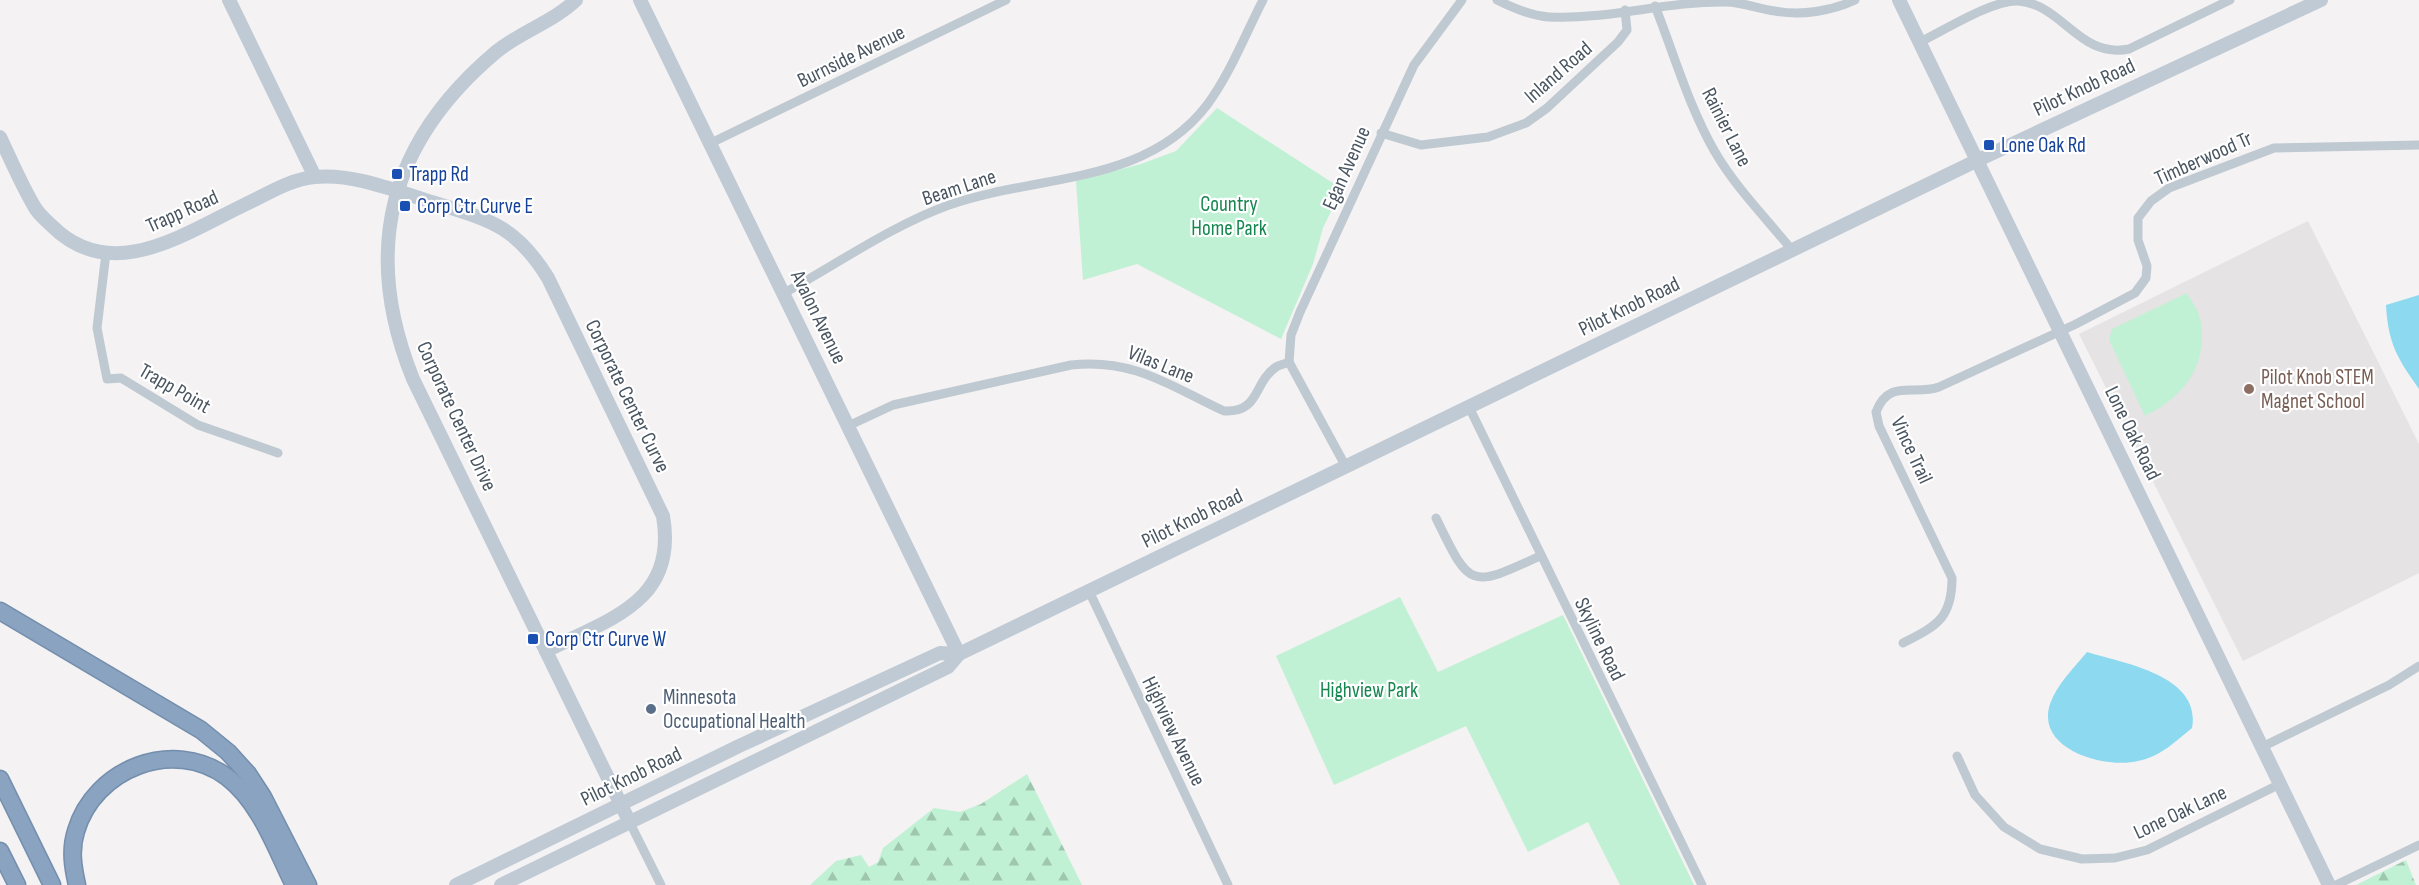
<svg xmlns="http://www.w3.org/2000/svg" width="2419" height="885" viewBox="0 0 2419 885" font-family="'Sofia Sans Condensed',sans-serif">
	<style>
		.education { fill: #e5e3e4 }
		.forest { fill: url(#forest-firs) }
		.green { fill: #c1f1d4 }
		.water { fill: #8dd9ef }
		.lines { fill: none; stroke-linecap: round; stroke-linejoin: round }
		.highway-casing { stroke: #748ead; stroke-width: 19 }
		.street { stroke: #bfc9d1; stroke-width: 9 }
		.secondary { stroke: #bfcad5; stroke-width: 14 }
		.highway { stroke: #89a3c1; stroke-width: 16 }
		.transit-dot { fill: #1a4fb4; stroke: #fff; stroke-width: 2 }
		.education-dot { fill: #8d6e63; stroke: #fff; stroke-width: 2 }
		.service-dot { fill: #5c6f8a; stroke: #fff; stroke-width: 2 }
		.labels { text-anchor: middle; stroke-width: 4.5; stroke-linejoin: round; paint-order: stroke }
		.street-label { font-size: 21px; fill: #495560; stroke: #fff }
		.transit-label { font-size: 21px; fill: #164399; stroke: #fff; text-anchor: start }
		.park-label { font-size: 21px; fill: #15864f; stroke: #fff }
		.education-label { font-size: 21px; fill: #785e54; stroke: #fff; text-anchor: start }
		.service-label { font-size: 21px; fill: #4e5e75; stroke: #fff; text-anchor: start }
	</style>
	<defs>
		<pattern id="forest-firs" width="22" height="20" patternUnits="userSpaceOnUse" patternTransform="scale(1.5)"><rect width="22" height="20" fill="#c1f1d4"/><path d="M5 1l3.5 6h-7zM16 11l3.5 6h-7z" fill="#9fc6af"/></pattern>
	</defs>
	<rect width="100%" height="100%" fill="#f4f2f2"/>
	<!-- education -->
	<polygon class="education" points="2308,221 2419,444 2419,573 2243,661 2079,334"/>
	<!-- forest -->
	<g class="forest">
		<polygon points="1027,774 1082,885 810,885 836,861 861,855 869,867 878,862 883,848 934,808 960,812 981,804"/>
		<polygon points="2406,860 2416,885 2356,885"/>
	</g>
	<!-- green -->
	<g class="green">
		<polygon points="1217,108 1342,189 1323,228 1313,264 1281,339 1137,264 1083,280 1076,181 1141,164 1176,151"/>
		<path d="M2187,293C2192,302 2200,313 2201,323C2207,368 2183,397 2145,416L2109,340L2112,329Z"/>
		<polygon points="1400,597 1438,672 1563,615 1694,885 1620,885 1588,822 1528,852 1466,726 1334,785 1276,656"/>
	</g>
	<!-- water -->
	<g class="water">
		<path d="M2419,295V389C2397,358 2388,343 2386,305Z"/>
		<path d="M2087,652C2122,663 2202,675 2192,728C2176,741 2160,757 2138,761C2106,769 2035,750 2050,704C2057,684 2074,668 2087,652Z"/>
	</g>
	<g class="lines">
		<defs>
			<g id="highway">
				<polyline points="0,611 201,730 228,752 248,774 263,797 308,885"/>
				<polyline points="0,779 52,885"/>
				<polyline points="0,851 17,885"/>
				<path d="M77,885C73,867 70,850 76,831C94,769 173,737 227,777C260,802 276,849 294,885"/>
			</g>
		</defs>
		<!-- highway casing -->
		<use href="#highway" class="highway-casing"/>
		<!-- street -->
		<g class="street">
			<path d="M1497,0C1513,8 1531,16 1549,17C1607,20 1667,1 1726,2C1742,2 1759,9 1775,11C1801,16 1832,11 1855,0"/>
			<path d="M1655,6C1674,54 1689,107 1715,152C1736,188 1766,218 1792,250"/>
			<path d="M1920,42C1945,30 1992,0 2018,1C2063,4 2079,59 2129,49L2230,0"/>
			<polyline points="1381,133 1421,145 1488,137 1526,123 1547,108 1618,42 1627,30 1625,10"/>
			<polyline points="711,143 1006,0"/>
			<polyline points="106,253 97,328 107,379 121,378 198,425 278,453"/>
			<path d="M784,293C837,264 893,225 949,205C1037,174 1145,186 1207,105C1230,74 1245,35 1263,0"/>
			<polyline points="1289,362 1291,335 1300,312 1414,65 1462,0"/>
			<polyline points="1289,362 1346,467"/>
			<polyline points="1469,407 1702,885"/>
			<path d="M848,426L893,405L1071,365C1134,358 1170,386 1224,411C1260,413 1253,383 1276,367C1279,365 1285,364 1289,362"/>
			<path d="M1436,518C1470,588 1469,589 1540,556"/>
			<polyline points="1089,591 1228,885"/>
			<path d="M1903,643C1936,626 1952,619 1952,578L1879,426L1876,412C1889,378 1913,396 1939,387L2076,324L2135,293L2146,278L2147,266L2138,240V218L2151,201L2169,188L2274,148L2419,145"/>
			<polyline points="2262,747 2389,685 2419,666"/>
			<polyline points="1957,756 1975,795 2004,827 2040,849 2082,859 2115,858 2147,850 2280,784"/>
			<polyline points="630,823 661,885"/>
			<polyline points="2336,885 2419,845"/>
		</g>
		<!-- secondary -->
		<g class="secondary">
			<polyline points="229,0 315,177"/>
			<path d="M576,0C553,22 520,32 496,52C389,142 361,250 413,379L630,823"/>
			<polyline points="640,0 959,654"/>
			<polyline points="1899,0 2329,885"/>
			<path d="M0,137C11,160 21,184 34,206C38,214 46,220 52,226C111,285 184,234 244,205C266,195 290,179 315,177C355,173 398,192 435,203C490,220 516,226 548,278L663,516C678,602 609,619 546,651"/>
			<polyline points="456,885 739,746 940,653 959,654"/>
			<polyline points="501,885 948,667 959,654 1978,160 2321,0"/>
		</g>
		<!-- highway -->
		<use href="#highway" class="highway"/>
	</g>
	<!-- markers -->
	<g class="transit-dot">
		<rect x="1983" y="139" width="12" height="12" rx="3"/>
		<rect x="391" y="168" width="12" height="12" rx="3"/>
		<rect x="399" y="200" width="12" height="12" rx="3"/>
		<rect x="527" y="633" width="12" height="12" rx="3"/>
	</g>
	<circle class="education-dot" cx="2249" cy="389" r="6"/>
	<circle class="service-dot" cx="651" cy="709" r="6"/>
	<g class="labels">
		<!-- street labels -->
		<g class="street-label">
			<text transform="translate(851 56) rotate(-26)" y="7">Burnside Avenue</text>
			<text transform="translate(1558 72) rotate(-41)" y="7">Inland Road</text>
			<text transform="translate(2084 87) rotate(-25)" y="7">Pilot Knob Road</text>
			<text transform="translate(1727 127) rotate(63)" y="7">Rainier Lane</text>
			<text transform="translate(2203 158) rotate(-24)" y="7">Timberwood Tr</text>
			<text transform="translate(1346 168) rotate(-66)" y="7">Egan Avenue</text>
			<text transform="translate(959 187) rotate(-18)" y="7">Beam Lane</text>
			<text transform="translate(182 211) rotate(-24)" y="7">Trapp Road</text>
			<text transform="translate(1629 306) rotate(-26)" y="7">Pilot Knob Road</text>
			<text transform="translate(819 317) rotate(64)" y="7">Avalon Avenue</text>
			<text transform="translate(1161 364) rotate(22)" y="7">Vilas Lane</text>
			<text transform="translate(175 388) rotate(30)" y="7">Trapp Point</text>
			<text transform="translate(628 396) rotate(64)" y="7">Corporate Center Curve</text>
			<text transform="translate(457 416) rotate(65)" y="7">Corporate Center Drive</text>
			<text transform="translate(2133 433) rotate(64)" y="7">Lone Oak Road</text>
			<text transform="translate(1912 450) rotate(65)" y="7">Vince Trail</text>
			<text transform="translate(1192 518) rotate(-26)" y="7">Pilot Knob Road</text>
			<text transform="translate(1600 639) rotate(64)" y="7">Skyline Road</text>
			<text transform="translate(1174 731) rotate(64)" y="7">Highview Avenue</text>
			<text transform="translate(631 776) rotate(-26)" y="7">Pilot Knob Road</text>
			<text transform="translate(2180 812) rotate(-25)" y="7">Lone Oak Lane</text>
		</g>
		<!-- transit labels -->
		<g class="transit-label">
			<text x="2001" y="152">Lone Oak Rd</text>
			<text x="409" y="181">Trapp Rd</text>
			<text x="417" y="213">Corp Ctr Curve E</text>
			<text x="545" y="646">Corp Ctr Curve W</text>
		</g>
		<!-- park labels -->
		<g class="park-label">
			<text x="1229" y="211">Country<tspan x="1229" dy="24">Home Park</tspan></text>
			<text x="1369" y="697">Highview Park</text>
		</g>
		<!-- education labels -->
		<g class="education-label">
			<text x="2261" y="384">Pilot Knob STEM<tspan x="2261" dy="24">Magnet School</tspan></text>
		</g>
		<!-- service labels -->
		<g class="service-label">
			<text x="663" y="704">Minnesota<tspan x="663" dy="24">Occupational Health</tspan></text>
		</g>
	</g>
</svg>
